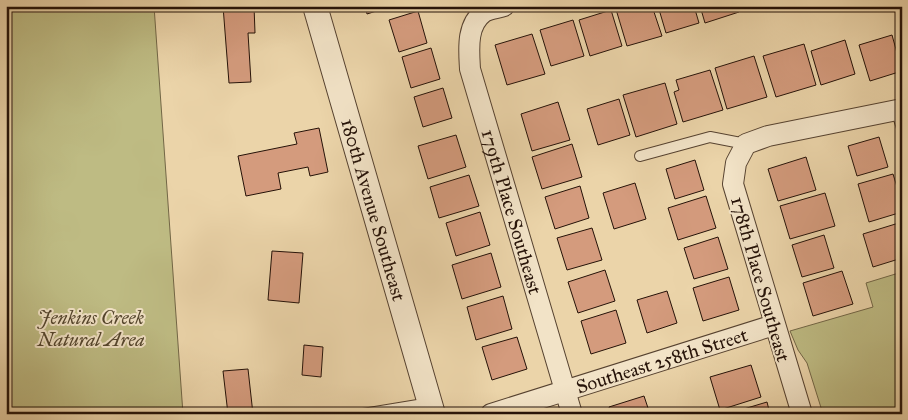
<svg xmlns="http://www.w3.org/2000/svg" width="908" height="420" viewBox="0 0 908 420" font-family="'IM FELL Great Primer',serif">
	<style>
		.green { fill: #bebb83; stroke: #726646 }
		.building { fill: #d49b7d; stroke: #251208 }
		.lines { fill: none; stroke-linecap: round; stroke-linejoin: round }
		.service-casing { stroke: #564230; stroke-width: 12 }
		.minor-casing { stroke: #564230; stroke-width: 22 }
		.tertiary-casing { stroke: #564230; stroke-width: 26 }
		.service { stroke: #f2e3c7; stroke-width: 10 }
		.minor { stroke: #f2e3c7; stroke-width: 20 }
		.tertiary { stroke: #f2e3c7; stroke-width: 24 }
		.labels { text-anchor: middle; stroke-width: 4; stroke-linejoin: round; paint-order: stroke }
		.street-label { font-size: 19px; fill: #251208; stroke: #f2e3c7 }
		.park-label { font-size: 19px; font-style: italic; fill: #53452d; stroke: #f2e3c7 }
	</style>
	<rect width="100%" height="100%" fill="#ebd4a9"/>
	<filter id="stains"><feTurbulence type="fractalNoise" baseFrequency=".004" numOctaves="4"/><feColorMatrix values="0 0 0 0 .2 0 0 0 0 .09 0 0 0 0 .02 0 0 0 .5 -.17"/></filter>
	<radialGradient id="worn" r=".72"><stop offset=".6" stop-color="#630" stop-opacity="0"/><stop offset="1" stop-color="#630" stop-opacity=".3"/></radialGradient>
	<!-- green -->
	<g class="green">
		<polygon points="6,6 154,6 183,414 6,414"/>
		<polygon points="902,272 902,414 823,414 807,363 798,350 790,331 873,307 866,283"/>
	</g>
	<!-- building -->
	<g class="building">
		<polygon points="223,6 254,6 255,33 248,33 251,82 229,83"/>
		<polygon points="365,6 392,6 367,14"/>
		<polygon points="615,6 652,6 662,36 627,46"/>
		<polygon points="658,6 694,6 699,23 666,33"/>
		<polygon points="700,6 737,6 739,12 705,23"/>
		<polygon points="611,10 622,46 590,56 579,20"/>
		<polygon points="418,11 427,43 399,52 389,20"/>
		<polygon points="573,20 584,56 551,66 540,30"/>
		<polygon points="532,34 545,74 507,85 495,45"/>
		<polygon points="892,35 902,71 870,81 859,45"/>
		<polygon points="845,40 855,74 821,85 811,51"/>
		<polygon points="804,44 816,85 776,97 763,56"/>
		<polygon points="431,48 440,79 411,88 402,57"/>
		<polygon points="754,56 767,97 727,109 715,68"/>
		<polygon points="710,70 723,110 683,122 674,92 679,90 676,80"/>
		<polygon points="665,83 677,124 636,137 623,95"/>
		<polygon points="443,88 452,118 423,127 414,97"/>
		<polygon points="619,99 630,135 598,145 587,109"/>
		<polygon points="558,102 570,140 532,151 521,114"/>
		<polygon points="319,128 328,172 310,176 308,167 278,173 281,189 246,196 238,156 297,144 294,133"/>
		<polygon points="456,135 466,167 428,179 418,146"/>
		<polygon points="879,137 888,167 857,176 848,146"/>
		<polygon points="572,144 582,177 542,189 532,157"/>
		<polygon points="806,157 816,190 778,201 768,169"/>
		<polygon points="695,160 704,190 675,199 666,169"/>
		<polygon points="893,174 902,203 902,212 869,222 858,184"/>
		<polygon points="469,175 479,206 439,218 430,187"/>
		<polygon points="635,183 646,219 614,229 603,193"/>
		<polygon points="580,186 589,218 555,229 545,197"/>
		<polygon points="825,193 835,226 790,239 780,206"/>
		<polygon points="706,196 716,228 678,240 668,208"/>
		<polygon points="480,212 490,245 456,256 446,223"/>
		<polygon points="902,222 902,258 873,267 863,234"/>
		<polygon points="592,228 602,260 567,270 557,238"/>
		<polygon points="824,235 834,268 802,277 792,245"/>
		<polygon points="718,237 728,269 694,279 684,248"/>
		<polygon points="272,251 303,253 299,303 268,300"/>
		<polygon points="491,253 501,287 462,299 452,265"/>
		<polygon points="605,270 615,301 578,313 568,282"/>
		<polygon points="842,271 853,304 813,316 803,283"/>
		<polygon points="729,277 739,310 703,321 693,288"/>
		<polygon points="667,291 677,323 647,333 637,300"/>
		<polygon points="503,296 512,329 476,340 467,307"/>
		<polygon points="616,310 626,343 591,354 581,321"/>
		<polygon points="517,337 527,369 492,380 482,347"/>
		<polygon points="304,345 323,347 321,377 302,375"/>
		<polygon points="751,365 761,397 720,410 710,377"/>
		<polygon points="248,369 253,414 228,414 223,371"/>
		<polygon points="644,396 650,414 611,414 609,407"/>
		<polygon points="767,402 770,414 727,414"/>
	</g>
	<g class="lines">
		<defs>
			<g id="service">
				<polyline points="896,110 902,128"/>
				<polyline points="640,156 710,137 746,144"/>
				<polyline points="363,414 430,403"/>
			</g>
			<g id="minor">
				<path id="s1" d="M504,6C498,8 489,9 484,12C466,25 469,50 470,69L572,414"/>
				<path id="s2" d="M491,414L774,325"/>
				<polyline points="802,414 733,184 736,163 746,144 768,136 902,109"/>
			</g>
			<g id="tertiary">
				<path id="s3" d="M315,6L433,414"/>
			</g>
		</defs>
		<!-- service casing -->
		<use href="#service" class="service-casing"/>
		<!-- minor casing -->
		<use href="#minor" class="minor-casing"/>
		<!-- tertiary casing -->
		<use href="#tertiary" class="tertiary-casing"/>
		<!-- service -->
		<use href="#service" class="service"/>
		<!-- minor -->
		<use href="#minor" class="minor"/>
		<!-- tertiary -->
		<use href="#tertiary" class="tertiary"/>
	</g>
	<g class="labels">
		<!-- street labels -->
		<g class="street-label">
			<text dy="7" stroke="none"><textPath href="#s3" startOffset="212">180th Avenue Southeast</textPath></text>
			<text dy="7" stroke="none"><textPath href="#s1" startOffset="231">179th Place Southeast</textPath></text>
			<text transform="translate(761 279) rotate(74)" y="7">178th Place Southeast</text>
			<text dy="7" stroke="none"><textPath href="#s2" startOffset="179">Southeast 258th Street</textPath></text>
		</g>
		<!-- park labels -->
		<g class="park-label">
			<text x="91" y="324">Jenkins Creek<tspan x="91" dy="22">Natural Area</tspan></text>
		</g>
	</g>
	<!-- margin -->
	<rect width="908" height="420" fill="none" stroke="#ebd4a9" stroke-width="25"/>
	<rect x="8" y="8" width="893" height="405" fill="none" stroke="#251208" stroke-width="2.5"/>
	<rect x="12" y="12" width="883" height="395" fill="none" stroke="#251208"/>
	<rect width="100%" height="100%" filter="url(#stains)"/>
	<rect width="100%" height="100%" fill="url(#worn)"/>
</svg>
